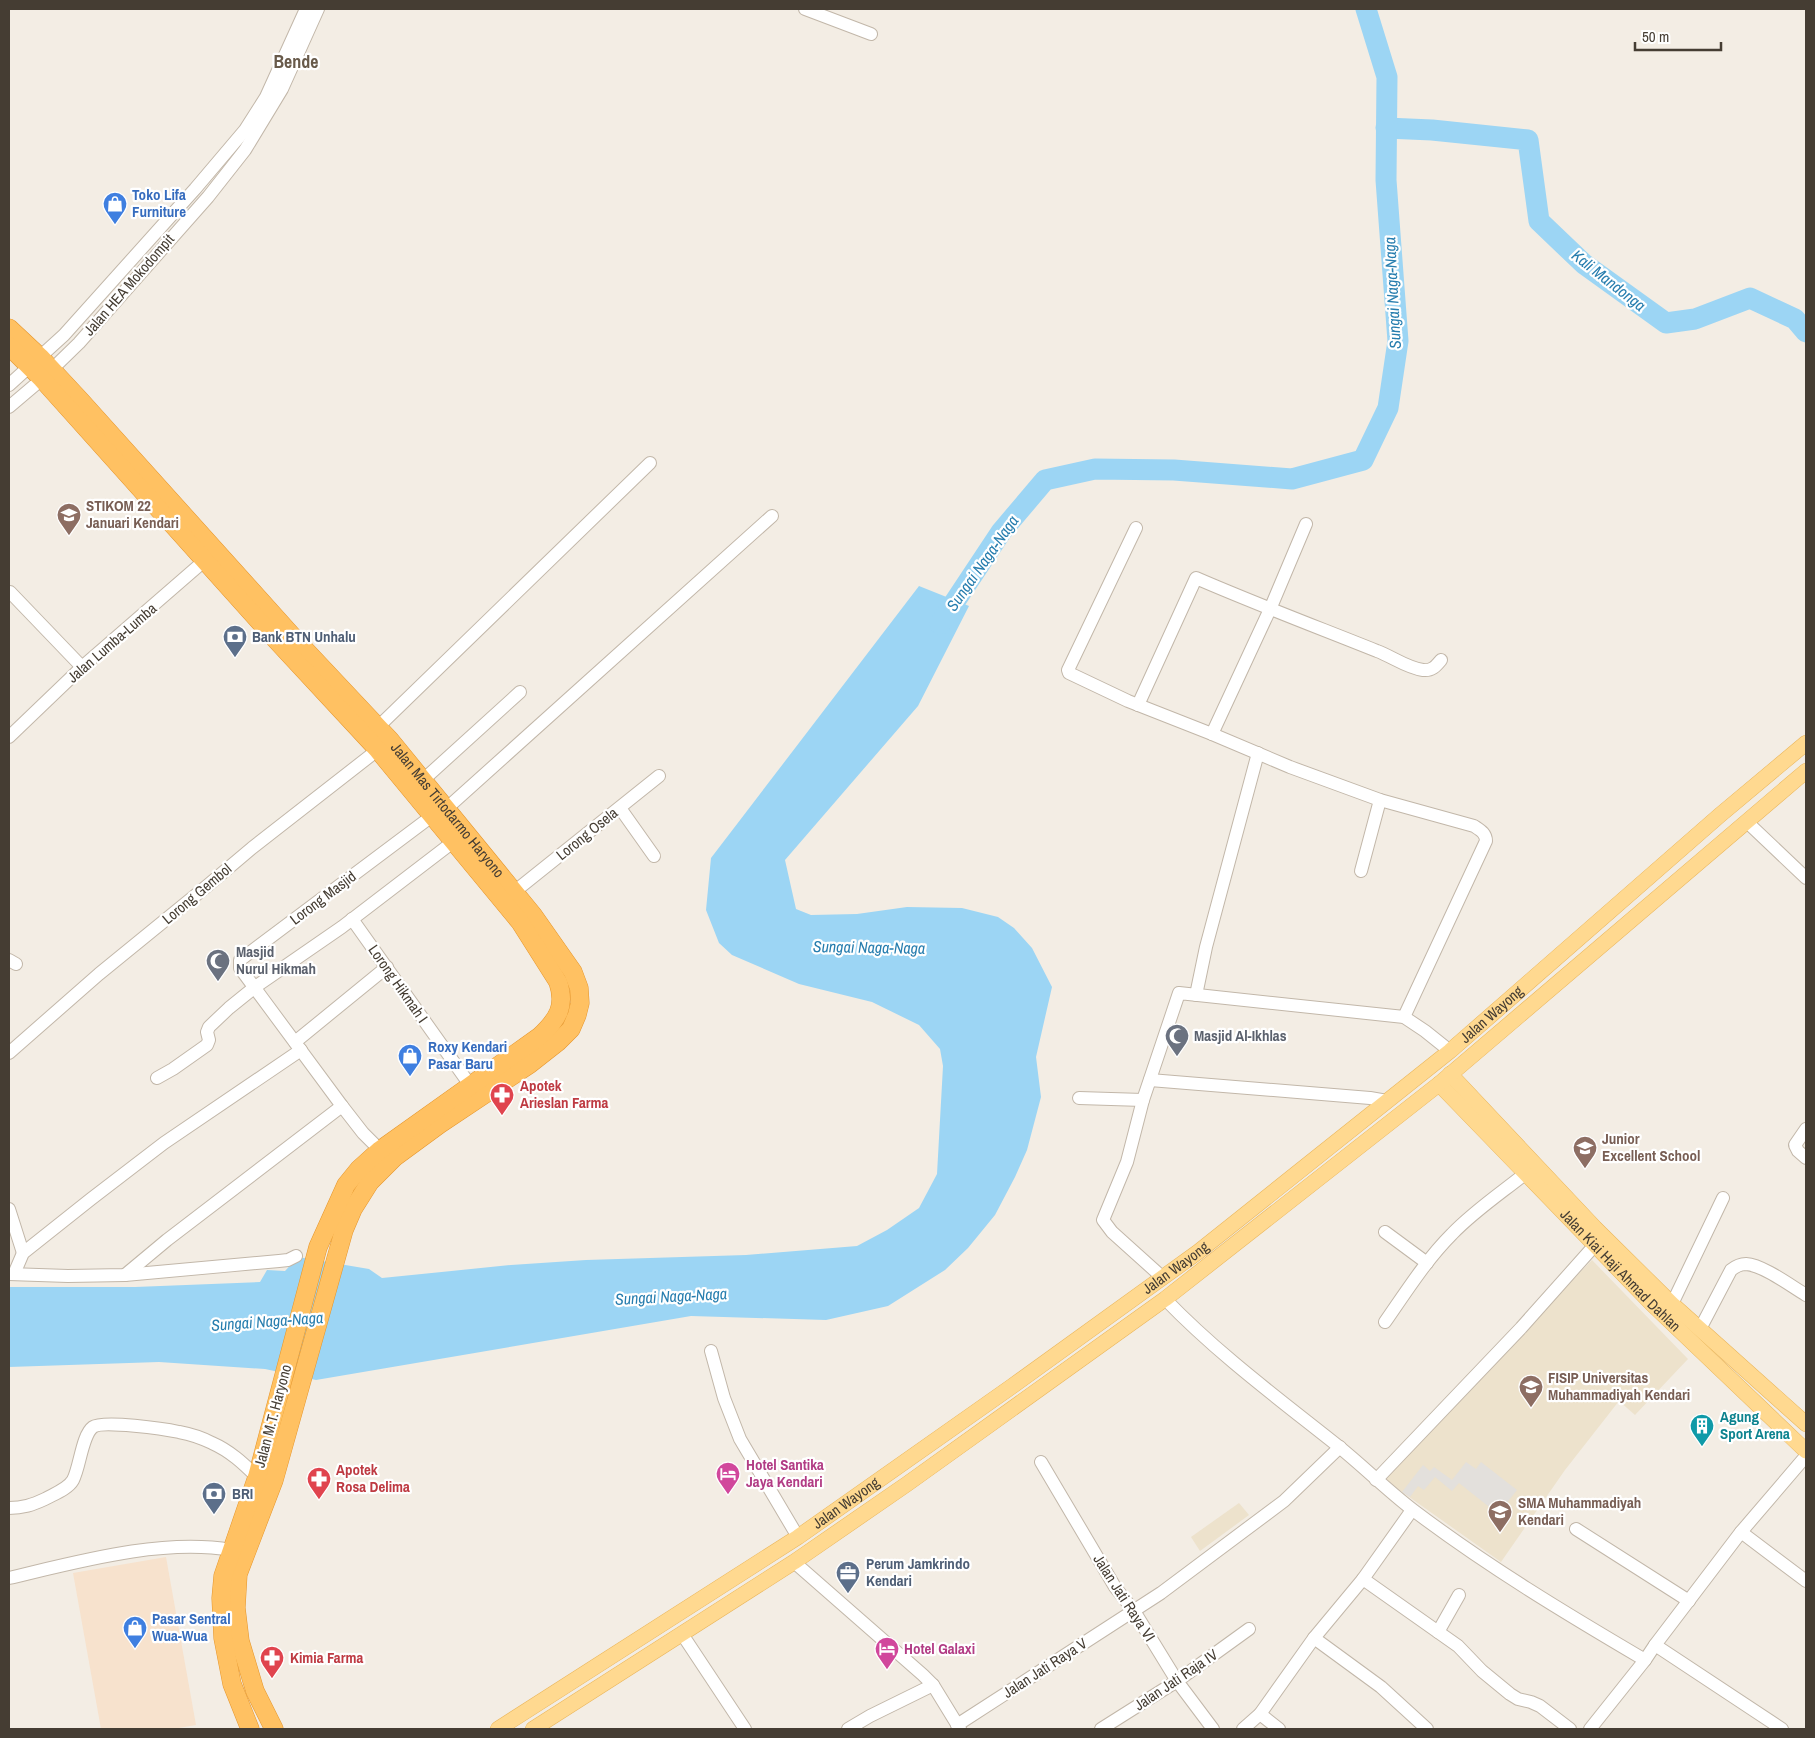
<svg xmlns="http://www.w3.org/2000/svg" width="1815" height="1738" viewBox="0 0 1815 1738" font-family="'Archivo Narrow',sans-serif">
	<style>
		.commercial { fill: #f7e2cd }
		.education { fill: #ede2cc }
		.parking { fill: #e3e0dc }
		.water { fill: #9cd5f4 }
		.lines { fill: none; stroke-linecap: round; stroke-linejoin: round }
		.river { stroke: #9cd5f4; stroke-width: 21 }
		.minor-casing { stroke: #c2b7a9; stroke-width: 14 }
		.major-casing { stroke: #eab65b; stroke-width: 16 }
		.highway-casing { stroke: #e5952b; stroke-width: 19 }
		.minor { stroke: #fff; stroke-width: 12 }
		.major { stroke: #ffd990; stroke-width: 15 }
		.highway { stroke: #ffc162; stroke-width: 18 }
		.labels { text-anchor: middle; stroke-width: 4.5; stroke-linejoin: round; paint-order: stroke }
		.shop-label { font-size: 15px; font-weight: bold; fill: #366cbe; stroke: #fff; text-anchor: start }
		.street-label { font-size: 15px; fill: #453d33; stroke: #fff }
		.education-label { font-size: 15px; font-weight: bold; fill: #785e54; stroke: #fff; text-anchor: start }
		.service-label { font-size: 15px; font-weight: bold; fill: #4e5e75; stroke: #fff; text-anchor: start }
		.worship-label { font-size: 15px; font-weight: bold; fill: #5b616d; stroke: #fff; text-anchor: start }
		.health-label { font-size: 15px; font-weight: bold; fill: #be3a42; stroke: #fff; text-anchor: start }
		.culture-label { font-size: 15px; font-weight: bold; fill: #0d838f; stroke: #fff; text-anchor: start }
		.hotel-label { font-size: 15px; font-weight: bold; fill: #b23c85; stroke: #fff; text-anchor: start }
		.water-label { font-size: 16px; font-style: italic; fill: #267dae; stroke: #fff }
		.quarter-label { font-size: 18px; font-weight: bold; fill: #685a4a; stroke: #fff }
	</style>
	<rect width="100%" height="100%" fill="#f3ede4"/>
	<!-- commercial -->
	<polygon class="commercial" points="166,1557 196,1725 173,1729 101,1729 73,1573"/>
	<!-- education -->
	<g class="education">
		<polygon points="1592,1260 1688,1359 1635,1415 1619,1401 1565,1470 1501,1562 1381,1477"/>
		<polygon points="1239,1503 1249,1515 1200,1551 1191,1537"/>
	</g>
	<!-- parking -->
	<polygon class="parking" points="1466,1462 1476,1469 1481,1462 1517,1490 1498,1514 1459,1483 1452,1491 1435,1477 1424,1490 1418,1486 1410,1497 1402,1492 1423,1465 1430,1471 1434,1467 1452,1480"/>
	<!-- water -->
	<polygon class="water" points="919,586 969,606 918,706 785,860 796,909 811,915 857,914 907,907 962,908 998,917 1014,928 1032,948 1052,987 1036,1057 1041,1097 1027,1150 1015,1177 995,1215 968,1248 945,1270 888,1306 826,1320 691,1316 316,1380 265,1369 159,1362 9,1367 9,1287 135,1287 260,1282 267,1270 285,1271 298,1257 369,1269 382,1278 511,1265 586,1260 746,1255 857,1246 887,1230 919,1208 937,1174 943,1066 940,1049 919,1025 872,1002 799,984 732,955 719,943 706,910 711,858"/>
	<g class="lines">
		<!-- river -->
		<g class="river">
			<polyline points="1386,128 1432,130 1528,140 1539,221 1584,264 1666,323 1695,319 1750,298 1795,319 1806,332"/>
			<polyline points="940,624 1001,532 1045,480 1095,469 1174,470 1292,479 1363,460 1388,408 1398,341 1386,180 1387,77 1366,9"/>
		</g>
		<defs>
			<g id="minor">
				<polyline points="805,9 871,34"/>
				<polyline points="9,385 64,335 195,189 245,130 266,97 306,9"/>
				<polyline points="9,407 42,379 79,343 208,197 245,150 282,89 318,9"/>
				<path d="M1136,528L1068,670L1069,673L1128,701L1212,734L1290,767L1380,800L1474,826C1480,830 1486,833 1486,841L1404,1017"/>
				<polyline points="10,592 82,667"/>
				<path d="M1138,705L1196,578C1256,604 1317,627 1377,651C1391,656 1407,668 1423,670C1432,671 1436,666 1441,660"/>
				<polyline points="378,727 650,463"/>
				<polyline points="1212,734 1271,607 1306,524"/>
				<polyline points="9,737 82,667 211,555"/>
				<polyline points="422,781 520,692"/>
				<polyline points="620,808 654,856"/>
				<polyline points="446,809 772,516"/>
				<polyline points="1747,822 1806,878"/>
				<polyline points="1361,871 1380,800"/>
				<polyline points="514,892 659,776"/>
				<polyline points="352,919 475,1092"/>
				<polyline points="9,960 16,964"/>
				<polyline points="1196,995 1206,947 1258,753"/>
				<polyline points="295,1042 387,967"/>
				<polyline points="9,1053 99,974 207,886 252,848 384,745"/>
				<polyline points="157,1078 173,1069 207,1045 209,1040 207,1032 209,1027 229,1008 255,987 342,927 453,842"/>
				<polyline points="1150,1080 1370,1098 1387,1101"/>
				<polyline points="1079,1098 1143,1100"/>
				<polyline points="1806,1129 1795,1145 1798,1151 1806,1158"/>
				<polyline points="380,1150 363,1133 342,1106 240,968 240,960 432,816"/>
				<polyline points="9,1209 23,1253"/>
				<polyline points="1385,1232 1427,1263"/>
				<polyline points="9,1274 68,1276 125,1275 279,1261 288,1260 296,1256"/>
				<polyline points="14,1274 23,1253 91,1199 164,1143 301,1050"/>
				<polyline points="125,1275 167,1240 342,1106"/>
				<polyline points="1162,1277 1112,1232 1103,1220 1127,1162 1143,1100 1179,993 1404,1017 1425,1031 1450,1051"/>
				<path d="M1165,1299C1218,1354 1279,1399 1338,1446C1364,1467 1387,1490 1413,1510C1487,1566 1565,1613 1645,1660L1655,1645L1741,1532L1806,1456"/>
				<polyline points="1672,1304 1723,1198"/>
				<path d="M1385,1322C1406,1292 1426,1260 1452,1234C1474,1211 1501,1193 1526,1173"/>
				<path d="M1700,1329L1731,1270C1736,1266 1740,1264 1746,1264C1763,1265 1791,1286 1806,1295"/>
				<polyline points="711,1351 724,1398 740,1439 798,1537"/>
				<polyline points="1041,1462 1115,1587 1134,1611 1177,1681 1213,1729"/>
				<polyline points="1376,1480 1521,1328 1595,1245"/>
				<path d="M9,1508C23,1508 32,1505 45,1499C54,1494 68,1489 73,1480C80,1467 82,1435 93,1427C103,1420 165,1429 179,1432C190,1434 202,1438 212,1443C230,1451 243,1463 257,1477"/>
				<polyline points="1576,1529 1689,1601"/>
				<polyline points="1741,1532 1806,1581"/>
				<polyline points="794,1562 923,1675 933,1685 960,1729"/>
				<path d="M9,1578C77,1562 162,1538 231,1550"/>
				<polyline points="1363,1579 1458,1646 1482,1671 1510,1694 1518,1699 1531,1702 1540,1706 1570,1729"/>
				<polyline points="1438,1632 1459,1595"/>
				<polyline points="682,1634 745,1729"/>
				<polyline points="1314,1638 1381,1687 1427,1729"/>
				<polyline points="1655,1645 1782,1729"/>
				<polyline points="1260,1714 1279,1729"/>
				<polyline points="957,1725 1161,1593 1284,1501 1340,1447"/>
				<polyline points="848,1729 870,1716 933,1685"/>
				<polyline points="1101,1729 1177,1681 1249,1629"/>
				<polyline points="1243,1729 1260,1714 1314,1638 1363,1579 1412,1510"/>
				<polyline points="1590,1729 1645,1660"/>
			</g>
			<g id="major">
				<polyline points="1450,1074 1595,1228 1672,1304 1806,1424"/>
				<path id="s1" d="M1439,1084L1651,1303L1806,1451"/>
				<path id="s2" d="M498,1729L798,1537L1011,1387L1198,1252L1450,1051L1720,815L1806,743"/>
				<polyline points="533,1729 794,1562 907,1484 1165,1299 1439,1084 1806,771"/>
			</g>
			<g id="highway">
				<path id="s3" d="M9,328L40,357L80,400L297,641L390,740L533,915L573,972L579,988L580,1003L577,1015L571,1029L558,1042L530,1064L440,1124L395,1157L370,1182L353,1209L344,1230L274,1480L238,1574L236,1608L240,1641L255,1691L274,1729"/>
				<path d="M9,346L42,379L275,639L378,750L520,922L558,982C566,1006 558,1019 540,1036L380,1150L359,1169L346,1185L318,1247L257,1477L223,1576L221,1598L223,1638L232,1684L250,1729"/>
			</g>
		</defs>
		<!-- minor casing -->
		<use href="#minor" class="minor-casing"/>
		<!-- major casing -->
		<use href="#major" class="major-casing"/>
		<!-- highway casing -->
		<use href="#highway" class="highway-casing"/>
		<!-- minor -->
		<use href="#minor" class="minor"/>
		<!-- major -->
		<use href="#major" class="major"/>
		<!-- highway -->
		<use href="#highway" class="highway"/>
	</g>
	<!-- icons -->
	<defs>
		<symbol id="shop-pin" viewBox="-11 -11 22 30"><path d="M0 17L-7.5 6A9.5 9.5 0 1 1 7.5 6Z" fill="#3f7fe0" stroke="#fff"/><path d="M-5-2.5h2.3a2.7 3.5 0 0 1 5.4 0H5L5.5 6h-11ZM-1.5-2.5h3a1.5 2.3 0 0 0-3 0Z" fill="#fff"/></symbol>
		<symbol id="university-pin" viewBox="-11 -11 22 30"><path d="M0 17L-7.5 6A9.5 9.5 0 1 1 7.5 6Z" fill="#8d6e63" stroke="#fff"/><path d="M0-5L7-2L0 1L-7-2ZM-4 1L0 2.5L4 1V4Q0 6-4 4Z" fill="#fff"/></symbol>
		<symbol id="bank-pin" viewBox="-11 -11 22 30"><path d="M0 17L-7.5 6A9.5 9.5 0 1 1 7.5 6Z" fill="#5c6f8a" stroke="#fff"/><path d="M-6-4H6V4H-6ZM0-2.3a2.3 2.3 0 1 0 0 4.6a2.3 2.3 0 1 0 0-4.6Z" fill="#fff"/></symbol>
		<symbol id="mosque-pin" viewBox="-11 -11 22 30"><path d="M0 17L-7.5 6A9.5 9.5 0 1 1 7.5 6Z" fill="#6b7280" stroke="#fff"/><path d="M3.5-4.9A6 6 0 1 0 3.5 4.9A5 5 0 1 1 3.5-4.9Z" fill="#fff"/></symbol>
		<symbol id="pharmacy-pin" viewBox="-11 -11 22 30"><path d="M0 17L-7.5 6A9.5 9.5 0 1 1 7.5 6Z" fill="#e0444e" stroke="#fff"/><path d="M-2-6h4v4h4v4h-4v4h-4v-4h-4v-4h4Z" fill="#fff"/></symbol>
		<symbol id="school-pin" viewBox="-11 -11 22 30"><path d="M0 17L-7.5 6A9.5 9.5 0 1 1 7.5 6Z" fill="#8d6e63" stroke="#fff"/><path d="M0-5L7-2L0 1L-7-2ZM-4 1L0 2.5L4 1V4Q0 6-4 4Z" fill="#fff"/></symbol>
		<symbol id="building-pin" viewBox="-11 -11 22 30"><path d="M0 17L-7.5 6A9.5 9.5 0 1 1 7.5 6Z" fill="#0f9aa8" stroke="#fff"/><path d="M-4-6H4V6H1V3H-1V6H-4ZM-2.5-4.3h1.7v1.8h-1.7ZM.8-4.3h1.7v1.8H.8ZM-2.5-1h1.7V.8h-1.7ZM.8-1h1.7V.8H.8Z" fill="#fff"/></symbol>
		<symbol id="hotel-pin" viewBox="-11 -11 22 30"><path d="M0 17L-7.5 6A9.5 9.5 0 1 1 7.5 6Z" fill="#d1479c" stroke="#fff"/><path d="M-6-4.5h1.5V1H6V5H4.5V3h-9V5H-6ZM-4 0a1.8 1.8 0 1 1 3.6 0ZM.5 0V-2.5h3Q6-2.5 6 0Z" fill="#fff"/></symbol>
		<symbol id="office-pin" viewBox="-11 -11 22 30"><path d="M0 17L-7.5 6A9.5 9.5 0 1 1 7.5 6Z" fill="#5c6f8a" stroke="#fff"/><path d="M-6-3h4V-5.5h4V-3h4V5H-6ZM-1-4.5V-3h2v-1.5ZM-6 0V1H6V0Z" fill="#fff"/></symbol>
	</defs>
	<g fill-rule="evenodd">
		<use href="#shop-pin" x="101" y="190" width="28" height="38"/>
		<use href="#university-pin" x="55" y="501" width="28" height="38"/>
		<use href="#bank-pin" x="221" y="623" width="28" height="38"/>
		<use href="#mosque-pin" x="204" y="947" width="28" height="38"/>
		<use href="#mosque-pin" x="1163" y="1022" width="28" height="38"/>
		<use href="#shop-pin" x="396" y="1042" width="28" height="38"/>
		<use href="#pharmacy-pin" x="488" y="1081" width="28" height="38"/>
		<use href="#school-pin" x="1571" y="1134" width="28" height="38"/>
		<use href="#university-pin" x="1517" y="1373" width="28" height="38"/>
		<use href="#building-pin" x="1688" y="1412" width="28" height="38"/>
		<use href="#hotel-pin" x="714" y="1460" width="28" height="38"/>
		<use href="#pharmacy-pin" x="305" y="1465" width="28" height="38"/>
		<use href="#bank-pin" x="200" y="1480" width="28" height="38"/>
		<use href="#school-pin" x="1486" y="1498" width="28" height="38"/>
		<use href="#office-pin" x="834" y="1559" width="28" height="38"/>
		<use href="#shop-pin" x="121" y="1614" width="28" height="38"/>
		<use href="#hotel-pin" x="873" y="1635" width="28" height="38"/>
		<use href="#pharmacy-pin" x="258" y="1644" width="28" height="38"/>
	</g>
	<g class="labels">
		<!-- shop labels -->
		<g class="shop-label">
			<text x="132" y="200">Toko Lifa<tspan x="132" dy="17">Furniture</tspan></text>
			<text x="428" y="1052">Roxy Kendari<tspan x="428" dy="17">Pasar Baru</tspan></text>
			<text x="152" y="1624">Pasar Sentral<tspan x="152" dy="17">Wua-Wua</tspan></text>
		</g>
		<!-- street labels -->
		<g class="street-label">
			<text transform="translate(129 285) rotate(-49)" y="5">Jalan HEA Mokodompit</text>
			<text transform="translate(112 643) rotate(-41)" y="5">Jalan Lumba-Lumba</text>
			<text dy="5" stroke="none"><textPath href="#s3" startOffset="652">Jalan Mas Tirtodarmo Haryono</textPath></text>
			<text transform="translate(587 834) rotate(-39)" y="5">Lorong Osela</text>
			<text transform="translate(197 894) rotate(-40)" y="5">Lorong Gembol</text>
			<text transform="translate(323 898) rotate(-37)" y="5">Lorong Masjid</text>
			<text transform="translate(398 984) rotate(55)" y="5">Lorong Hikmah I</text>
			<text dy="5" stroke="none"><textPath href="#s2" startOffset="1225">Jalan Wayong</textPath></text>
			<text dy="5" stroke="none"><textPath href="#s2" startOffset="820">Jalan Wayong</textPath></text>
			<text dy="5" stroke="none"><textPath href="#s1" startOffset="260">Jalan Kiai Haji Ahmad Dahlan</textPath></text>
			<text transform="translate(273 1416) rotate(-75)" y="5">Jalan M.T. Haryono</text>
			<text dy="5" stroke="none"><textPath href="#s2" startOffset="415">Jalan Wayong</textPath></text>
			<text transform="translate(1124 1598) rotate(57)" y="5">Jalan Jati Raya VI</text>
			<text transform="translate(1045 1668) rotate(-33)" y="5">Jalan Jati Raya V</text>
			<text transform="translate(1176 1680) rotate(-34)" y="5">Jalan Jati Raja IV</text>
		</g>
		<!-- education labels -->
		<g class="education-label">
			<text x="86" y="511">STIKOM 22<tspan x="86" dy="17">Januari Kendari</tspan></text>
			<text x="1602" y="1144">Junior<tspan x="1602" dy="17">Excellent School</tspan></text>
			<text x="1548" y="1383">FISIP Universitas<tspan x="1548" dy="17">Muhammadiyah Kendari</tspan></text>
			<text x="1518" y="1508">SMA Muhammadiyah<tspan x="1518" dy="17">Kendari</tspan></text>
		</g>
		<!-- service labels -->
		<g class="service-label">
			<text x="252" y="642">Bank BTN Unhalu</text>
			<text x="232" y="1499">BRI</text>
			<text x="866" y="1569">Perum Jamkrindo<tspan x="866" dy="17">Kendari</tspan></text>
		</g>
		<!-- worship labels -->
		<g class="worship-label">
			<text x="236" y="957">Masjid<tspan x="236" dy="17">Nurul Hikmah</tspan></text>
			<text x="1194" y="1041">Masjid Al-Ikhlas</text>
		</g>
		<!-- health labels -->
		<g class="health-label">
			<text x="520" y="1091">Apotek<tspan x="520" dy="17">Arieslan Farma</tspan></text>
			<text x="336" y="1475">Apotek<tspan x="336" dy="17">Rosa Delima</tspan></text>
			<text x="290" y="1663">Kimia Farma</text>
		</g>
		<!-- culture labels -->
		<g class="culture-label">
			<text x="1720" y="1422">Agung<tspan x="1720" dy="17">Sport Arena</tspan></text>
		</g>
		<!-- hotel labels -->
		<g class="hotel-label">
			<text x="746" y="1470">Hotel Santika<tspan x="746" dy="17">Jaya Kendari</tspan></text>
			<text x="904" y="1654">Hotel Galaxi</text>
		</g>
		<!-- water labels -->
		<g class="water-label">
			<text transform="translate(1609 280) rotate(38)" y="6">Kali Mandonga</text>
			<text transform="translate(1392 293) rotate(-93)" y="6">Sungai Naga-Naga</text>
			<text transform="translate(982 563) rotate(-55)" y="6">Sungai Naga-Naga</text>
			<text transform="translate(869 947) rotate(1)" y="6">Sungai Naga-Naga</text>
			<text transform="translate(671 1296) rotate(-3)" y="6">Sungai Naga-Naga</text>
			<text transform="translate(267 1321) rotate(-4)" y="6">Sungai Naga-Naga</text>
		</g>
		<!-- quarter labels -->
		<g class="quarter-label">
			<text x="296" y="68">Bende</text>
		</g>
	</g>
	<!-- border -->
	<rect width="1815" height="1738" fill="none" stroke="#453d33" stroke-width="20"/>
	<!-- scale -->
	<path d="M1635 42v8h86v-8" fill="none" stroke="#453d33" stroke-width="2.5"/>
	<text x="1642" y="42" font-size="15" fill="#453d33" stroke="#ffffff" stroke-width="4" paint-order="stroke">50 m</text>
</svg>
